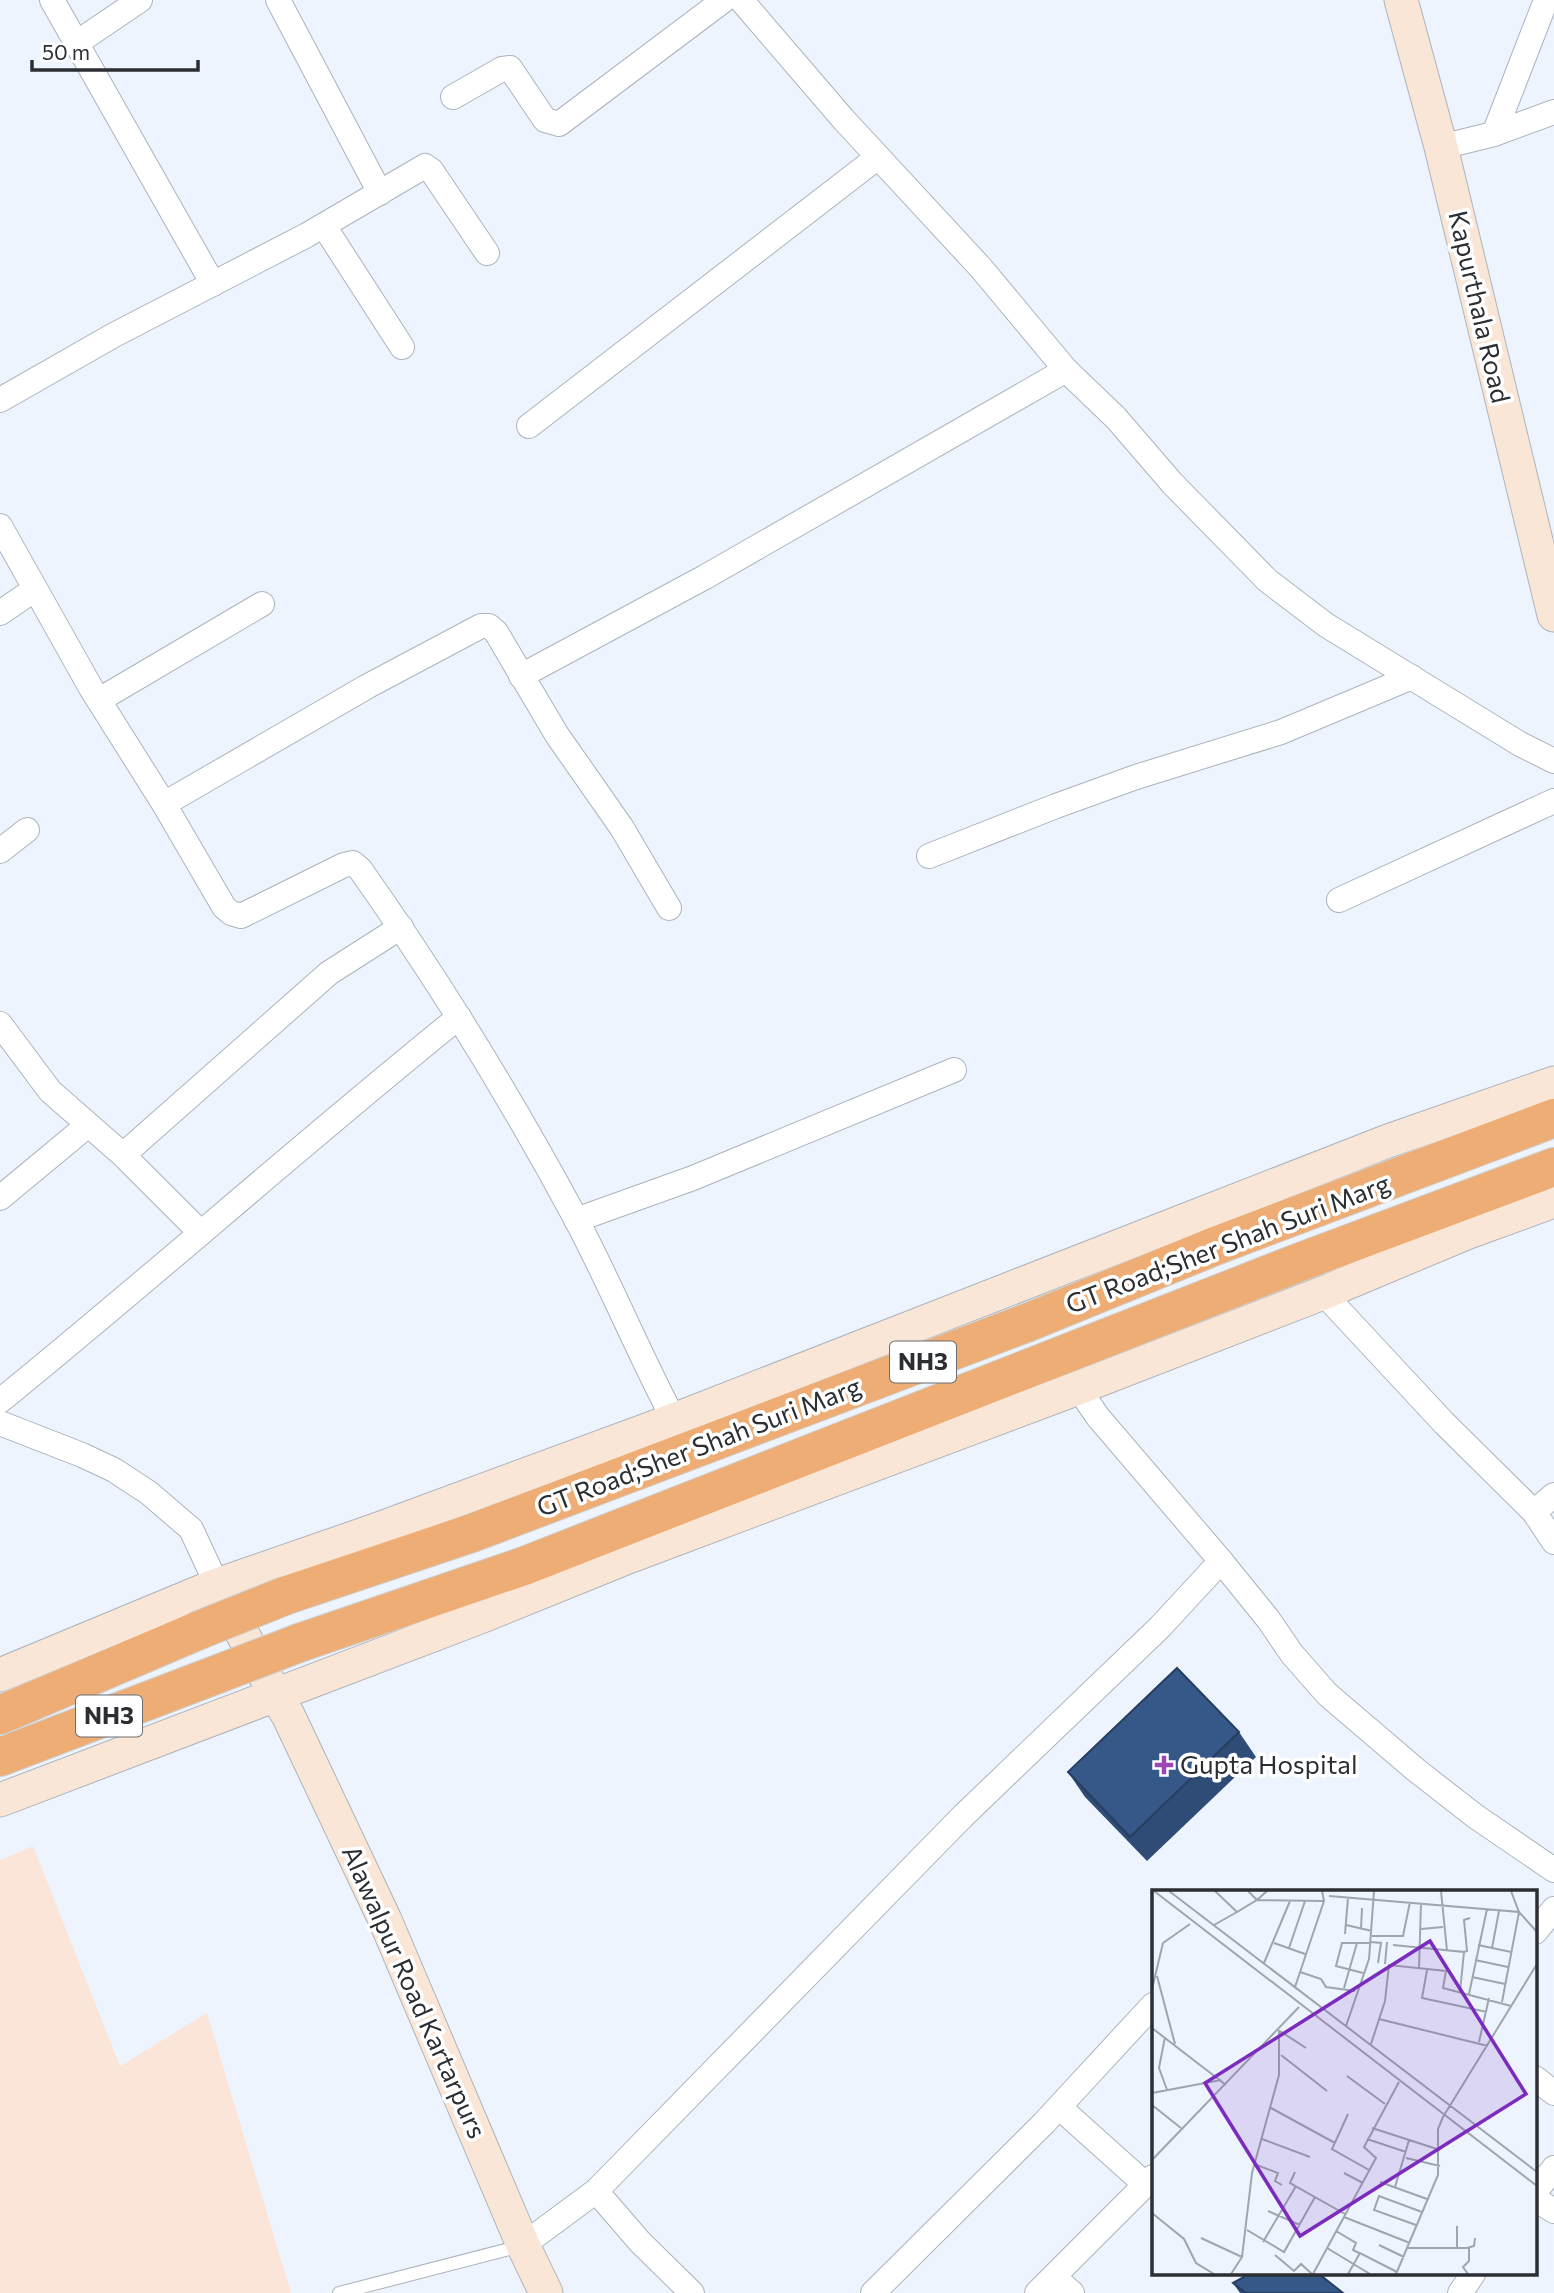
<svg xmlns="http://www.w3.org/2000/svg" width="1554" height="2293" viewBox="0 0 1554 2293" font-family="Commissioner,sans-serif">
	<style>
		.commercial { fill: #fbe5d8 }
		.lines { fill: none; stroke-linecap: round; stroke-linejoin: round }
		.lane-casing { stroke: #acb3bc; stroke-width: 14 }
		.street-casing { stroke: #acb3bc; stroke-width: 26 }
		.secondary-casing { stroke: #acb3bc; stroke-width: 35 }
		.highway-casing { stroke: #d0d1d2; stroke-width: 40 }
		.lane { stroke: #fff; stroke-width: 12 }
		.street { stroke: #fff; stroke-width: 24 }
		.secondary { stroke: #fae6d6; stroke-width: 33 }
		.highway { stroke: #edad75; stroke-width: 38 }
		.highway-bridge-casing { stroke: #d0d1d2; stroke-width: 40; stroke-linecap: butt }
		.highway-bridge { stroke: #edad75; stroke-width: 38 }
		.wall { fill: #2e4c76 }
		.building { fill: #365889; stroke: #263e60; stroke-width: 2 }
		.poi-dot { fill: #9a46b4; stroke: #fff; stroke-width: 2.5 }
		.labels { text-anchor: middle; stroke-width: 7; stroke-linejoin: round; paint-order: stroke }
		.shield { fill: #fff; stroke: #6b6d70; stroke-width: 2 }
		.shield-label { font-size: 24px; font-weight: bold; fill: #2b2e32 }
		.street-label { font-size: 26px; fill: #2b2e32; stroke: #fff }
		.poi-label { font-size: 26px; fill: #2b2e32; stroke: #fff; text-anchor: start }
		.inset-road { fill: none; stroke: #9fa5ac; stroke-width: 2 }
		.view { fill: #7b2cbf; fill-opacity: 0.15; stroke: #7b2cbf; stroke-width: 3.5 }
		.inset-edge { fill: none; stroke: #2b2e32; stroke-width: 3.5 }
	</style>
	<rect width="100%" height="100%" fill="#edf4fe"/>
	<!-- commercial -->
	<polygon class="commercial" points="33,1846 120,2066 207,2013 291,2293 0,2293 0,1860"/>
	<g class="lines">
		<defs>
			<polyline id="lane" points="339,2293 521,2246"/>
			<g id="street">
				<polyline points="52,0 213,284"/>
				<polyline points="278,0 380,193"/>
				<polyline points="741,0 844,120 981,268 1066,370 1116,418 1172,483 1267,580 1326,625 1520,744 1554,761"/>
				<polyline points="75,44 140,0"/>
				<polyline points="453,97 502,69 510,68 545,120 559,124 724,0"/>
				<polyline points="1494,134 1546,0"/>
				<polyline points="1441,147 1494,134 1554,112"/>
				<polyline points="324,226 402,347"/>
				<polyline points="0,400 114,335 307,235 425,166 431,170 487,253"/>
				<polyline points="529,426 878,157"/>
				<path d="M0,526L91,688L164,804L224,907L231,913L241,916L344,865L353,863L360,869C439,981 511,1098 576,1219C611,1285 639,1354 674,1420"/>
				<polyline points="0,613 35,589"/>
				<polyline points="521,676 705,577 1066,370"/>
				<polyline points="99,700 262,604"/>
				<polyline points="164,804 368,686 481,626 489,626 496,632 557,735 622,828 669,908"/>
				<polyline points="0,851 27,830"/>
				<polyline points="929,856 1056,806 1136,777 1281,732 1412,677"/>
				<polyline points="1339,900 1554,801"/>
				<polyline points="0,1024 50,1091 123,1155 201,1233"/>
				<polyline points="123,1155 329,973 401,927"/>
				<polyline points="0,1198 88,1125"/>
				<polyline points="576,1220 693,1178 954,1070"/>
				<polyline points="1323,1293 1444,1423 1534,1512 1554,1542"/>
				<polyline points="1078,1388 1098,1417 1221,1561 1268,1619 1292,1654 1327,1694 1416,1770 1475,1816 1554,1870"/>
				<path d="M0,1401C155,1275 304,1142 459,1017"/>
				<polyline points="0,1423 82,1455 114,1470 149,1493 191,1529 217,1585"/>
				<polyline points="1534,1512 1554,1495"/>
				<polyline points="1535,1932 1554,1909"/>
				<polyline points="1535,2078 1554,2093"/>
				<polyline points="1059,2107 1146,2185"/>
				<polyline points="596,2191 640,2242 692,2293"/>
				<polyline points="1535,2192 1554,2168"/>
				<polyline points="1535,2199 1554,2211"/>
				<polyline points="523,2245 596,2191 963,1816 1160,1627 1221,1561"/>
				<polyline points="1054,2277 1072,2293"/>
				<polyline points="873,2293 1044,2123 1153,2005"/>
				<polyline points="1037,2293 1153,2177"/>
				<polyline points="1460,2293 1473,2274"/>
			</g>
			<g id="secondary">
				<polyline points="1401,0 1441,147 1554,615"/>
				<polyline points="221,1594 275,1694 288,1715 385,1920 523,2245 546,2293"/>
				<polyline points="0,1675 217,1585 370,1532 674,1420 1388,1141 1554,1083"/>
				<polyline points="0,1800 480,1617 628,1557 1078,1388 1323,1293 1466,1233 1554,1201"/>
			</g>
			<g id="highway">
				<polyline points="287,1595 472,1533 1029,1322 1215,1246 1554,1118"/>
				<polyline points="299,1643 524,1566 1300,1262 1554,1167"/>
				<polyline points="0,1715 197,1631"/>
				<polyline points="0,1757 218,1674"/>
			</g>
		</defs>
		<!-- lane casing -->
		<use href="#lane" class="lane-casing"/>
		<!-- street casing -->
		<use href="#street" class="street-casing"/>
		<!-- secondary casing -->
		<use href="#secondary" class="secondary-casing"/>
		<!-- highway casing -->
		<use href="#highway" class="highway-casing"/>
		<!-- lane -->
		<use href="#lane" class="lane"/>
		<!-- street -->
		<use href="#street" class="street"/>
		<!-- secondary -->
		<use href="#secondary" class="secondary"/>
		<!-- highway -->
		<use href="#highway" class="highway"/>
		<defs>
			<g id="highway-bridge">
				<polyline points="197,1631 287,1595"/>
				<polyline points="218,1674 299,1643"/>
			</g>
		</defs>
		<!-- highway-bridge casing -->
		<use href="#highway-bridge" class="highway-bridge-casing"/>
		<!-- highway-bridge -->
		<use href="#highway-bridge" class="highway-bridge"/>
	</g>
	<!-- wall -->
	<g class="wall">
		<polygon points="1239,1732 1256,1757 1147,1861 1085,1797 1068,1772"/>
		<polygon points="1233,2283 1343,2293 1240,2293"/>
	</g>
	<!-- building -->
	<g class="building">
		<polygon points="1177,1668 1239,1732 1130,1837 1068,1772"/>
		<polygon points="1246,2274 1319,2274 1343,2293 1246,2293 1233,2283 1244,2277"/>
	</g>
	<!-- markers -->
	<path class="poi-dot" d="M1160.5 1754.5h7v7h7v7h-7v7h-7v-7h-7v-7h7z"/>
	<g class="labels">
		<!-- shield labels -->
		<g class="shield">
			<rect x="890" y="1341.5" width="66" height="41" rx="5"/>
			<rect x="76" y="1695.5" width="66" height="41" rx="5"/>
		</g>
		<g class="shield-label">
			<text x="923" y="1370">NH3</text>
			<text x="109" y="1724">NH3</text>
		</g>
		<!-- street labels -->
		<g class="street-label">
			<text transform="translate(1479 307) rotate(77)" y="9">Kapurthala Road</text>
			<text transform="translate(1228 1244) rotate(-21)" y="9">GT Road;Sher Shah Suri Marg</text>
			<text transform="translate(699 1447) rotate(-21)" y="9">GT Road;Sher Shah Suri Marg</text>
			<text transform="translate(414 1992) rotate(66)" y="9">Alawalpur Road Kartarpurs</text>
		</g>
		<!-- poi labels -->
		<g class="poi-label">
			<text x="1180" y="1774">Gupta Hospital</text>
		</g>
	</g>
	<!-- overview -->
	<g transform="translate(1152 1890)">
		<rect width="385" height="385" fill="#edf4fe"/>
		<path class="inset-road" d="M2,1L385,296M17,1L385,282M63,1L85,22L105,10L172,11M96,1L105,10L115,1M289,1L295,61M359,1L367,22L385,42M177,6L367,22L350,112M62,35L85,22M194,35L220,41M209,39L210,18M269,39L291,37M193,44L196,8M220,46H251L258,12M219,52L229,53L226,73M122,53L153,64M241,55L312,62L308,102M326,55L359,62M137,58L153,11M340,58L347,21M312,62L315,61L312,30L318,28M323,70L356,77M112,73L138,11M233,74L235,52M267,79L269,13M275,80L270,108L335,122M148,82L169,89L174,97L203,101M211,83L184,76L190,53H219M5,86L23,154M320,87L353,94M143,97L172,11L170,1M192,98L205,53M0,99L11,53L38,34M317,104L335,19M227,129L336,156M194,136L217,69L222,1M0,138L74,195M128,141L154,158M13,147L7,178L15,200M327,152L337,108M219,154L233,111L237,75L294,81L291,98L359,116M129,165L175,201M195,186L233,214M0,203L69,190M0,215L29,238M119,218L183,253M196,224L180,259L217,280M291,227L385,74M220,238L288,260M110,249L158,267M215,249L254,262M254,268L288,276M0,270L147,117M102,274L126,283L123,291L130,295M143,282L138,293L193,324M192,283L211,293M228,292L275,309M243,297L257,250M116,321L148,335M0,323L32,349L44,373L62,384M192,327L258,353M264,335L222,320L227,306L270,322M95,340L132,362L163,307M184,341L204,353L201,360L207,363M49,348L90,367M111,352L144,296M227,355L252,367M175,358L218,384M256,358H315L322,356L323,348M305,358V336M123,365L142,381L149,374L160,384M79,384L90,367L100,283L127,185V140M161,384L224,268L212,257L247,192M196,384L208,363L245,382M244,384L286,285V239L291,227M316,384L311,377L317,371V357"/>
		<path class="view" d="M278,51L374,204L148,346L53,193Z"/>
		<rect width="385" height="385" class="inset-edge"/>
	</g>
	<!-- scale -->
	<path d="M32 60v10h166v-10" fill="none" stroke="#2b2e32" stroke-width="3.5"/>
	<text x="42" y="60" font-size="21" fill="#2b2e32" stroke="#ffffff" stroke-width="5" paint-order="stroke">50 m</text>
</svg>
